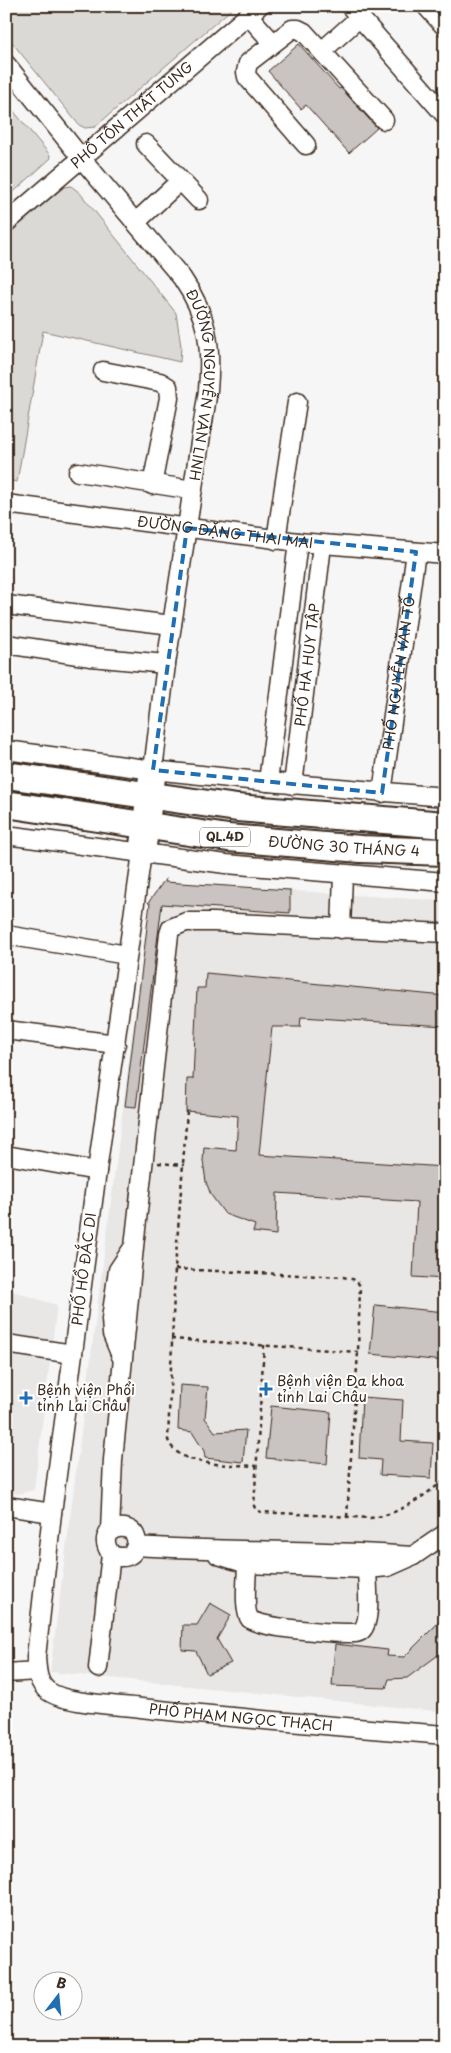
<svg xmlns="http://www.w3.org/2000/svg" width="451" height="2053" viewBox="0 0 451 2053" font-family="'Playpen Sans',sans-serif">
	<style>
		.built { fill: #e9e7e6 }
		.green { fill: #dbd9d6; stroke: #8b827a }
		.building { fill: #c9c3c1; stroke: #3b2a1e }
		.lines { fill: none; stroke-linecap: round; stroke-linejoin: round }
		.minor-casing { stroke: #3b2a1e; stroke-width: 21 }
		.highway-casing { stroke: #3b2a1e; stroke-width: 30 }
		.path { stroke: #3b2a1e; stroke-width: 2.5; stroke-dasharray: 4 4; stroke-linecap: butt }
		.minor { stroke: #fff; stroke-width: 18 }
		.highway { stroke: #fff; stroke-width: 26 }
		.marked { fill: none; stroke: #1f6fb2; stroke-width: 4; stroke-dasharray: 10 6; stroke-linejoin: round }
		.poi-dot { fill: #1f6fb2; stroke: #fff; stroke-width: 2 }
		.labels { text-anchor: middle; stroke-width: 4; stroke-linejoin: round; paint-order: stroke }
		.shield { fill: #fff; stroke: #766a62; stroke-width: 1 }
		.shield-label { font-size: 12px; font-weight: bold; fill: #3b2a1e }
		.street-label { font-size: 14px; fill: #3b2a1e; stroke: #fff }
		.poi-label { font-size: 14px; fill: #3b2a1e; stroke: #fff; text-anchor: start }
	</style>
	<rect width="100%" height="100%" fill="#f7f6f6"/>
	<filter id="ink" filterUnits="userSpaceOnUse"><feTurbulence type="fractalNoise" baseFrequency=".02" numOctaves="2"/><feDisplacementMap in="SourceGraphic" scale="10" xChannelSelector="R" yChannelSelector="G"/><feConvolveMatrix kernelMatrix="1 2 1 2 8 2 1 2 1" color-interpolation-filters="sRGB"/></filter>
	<g filter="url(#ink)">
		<!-- built -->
		<g class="built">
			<polygon points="163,882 445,901 445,1712 50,1672 150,900"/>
			<polygon points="6,1289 57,1305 34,1490 17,1494 6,1492"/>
		</g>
		<!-- green -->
		<g class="green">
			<polygon points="6,6 235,6 95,127 85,128 79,125 6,35"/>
			<polygon points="6,102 50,155 51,158 6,199"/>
			<polygon points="71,186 80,193 176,313 181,346 180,362 43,331 17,482 6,480 6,236 64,187"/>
		</g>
		<!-- building -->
		<g class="building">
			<polygon points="299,44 339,89 341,88 377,128 349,153 306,105 301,109 268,71"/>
			<polygon points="166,878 165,882 290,890 290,913 162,904 136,1107 125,1106 150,903 148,903"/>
			<polygon points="206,973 445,996 445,1026 301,1017 300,1027 272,1027 259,1155 445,1167 445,1279 413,1277 417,1202 277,1193 276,1235 253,1232 255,1225 225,1214 211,1195 206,1182 203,1161 204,1147 236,1150 238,1116 186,1111 187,1079 193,1079 197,988 205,988"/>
			<polygon points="375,1305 445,1312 445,1361 370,1354"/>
			<polygon points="180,1385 208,1387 205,1418 215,1432 246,1430 243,1462 205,1458 204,1451 192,1432 178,1430"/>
			<polygon points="362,1397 403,1400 401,1441 433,1443 431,1478 380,1475 381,1460 359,1458"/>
			<polygon points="271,1406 331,1412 327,1464 266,1458"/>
			<polygon points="210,1603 231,1615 217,1639 231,1663 207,1674 196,1651 182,1650 183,1625 197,1625"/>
			<polygon points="445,1616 445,1650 407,1678 389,1679 386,1688 332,1686 335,1644 388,1650 387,1656 404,1657"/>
		</g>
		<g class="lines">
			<defs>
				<g id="minor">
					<polyline points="350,6 445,115"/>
					<polyline points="426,6 445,27"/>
					<polyline points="248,15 273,43"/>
					<polyline points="322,51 360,17"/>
					<path id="s1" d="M6,64L82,159L182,278C208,316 212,345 208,390L166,664L153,770"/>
					<polyline points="146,144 199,200"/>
					<polyline points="306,145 247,77 246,72 248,63 292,29 298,29 304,32 384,120"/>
					<polyline points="136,222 180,181"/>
					<path id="s2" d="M6,223L259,6"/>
					<polyline points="103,371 160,382 168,387 169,398 152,485"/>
					<polyline points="78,472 193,490"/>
					<path id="s3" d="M6,504L298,542L445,554"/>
					<polyline points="276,540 297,402"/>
					<polyline points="6,605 172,625"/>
					<polyline points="6,644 91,657 166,664"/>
					<polyline points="6,750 153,770 268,782 445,797"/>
					<polyline points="268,782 298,542"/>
					<path id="s4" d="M293,785L322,545"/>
					<path id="s5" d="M382,793L416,552"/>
					<polyline points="6,835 226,864 445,882"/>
					<path id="s6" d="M142,853L97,1171L52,1513L36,1657C37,1669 37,1683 48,1691C65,1704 118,1705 141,1708C242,1719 343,1727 445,1735"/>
					<polyline points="341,929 343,875"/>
					<polyline points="6,935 127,955"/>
					<polyline points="6,1030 116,1044"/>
					<polyline points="6,1155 97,1171"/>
					<polyline points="6,1344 73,1354"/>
					<polyline points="121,1356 112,1334 111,1319 118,1270 132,1249"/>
					<polyline points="6,1506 52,1513"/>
					<polyline points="110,1531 113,1460 134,1247 169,934 171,928 186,922 214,922 445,933"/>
					<path d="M136,1546C228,1552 321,1549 413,1556"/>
					<polyline points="218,1555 247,1564 367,1569 388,1567 413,1556 445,1534"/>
					<path d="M247,1564C247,1576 243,1611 250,1619C259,1628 331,1633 347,1633C352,1633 358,1634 362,1630C372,1620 367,1582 367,1569"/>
					<path d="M98,1668L111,1554C90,1524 141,1518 136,1545C133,1559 120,1559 111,1554"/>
					<polyline points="6,1673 37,1671"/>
				</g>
				<g id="highway">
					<polyline points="6,775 237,808 445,825"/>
					<path id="s7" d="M6,804L228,838L361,849L445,852"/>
					<polyline points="142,853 153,770"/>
				</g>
			</defs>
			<!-- minor casing -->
			<use href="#minor" class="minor-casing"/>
			<!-- highway casing -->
			<use href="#highway" class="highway-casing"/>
			<!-- path -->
			<g class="path">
				<path d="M187,1111L175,1269L168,1440C179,1468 230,1464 256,1466"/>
				<polyline points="158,1163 184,1165"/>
				<polyline points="175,1269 343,1277 356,1280 360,1286 358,1352 347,1517"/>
				<polyline points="171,1339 358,1352"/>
				<path d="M264,1345L254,1506L256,1510L261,1512L370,1518C399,1515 422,1497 445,1480"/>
			</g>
			<!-- minor -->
			<use href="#minor" class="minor"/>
			<!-- highway -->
			<use href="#highway" class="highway"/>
		</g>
	</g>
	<!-- marked area -->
	<path class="marked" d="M187,528L416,552L382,793L153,770Z"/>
	<!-- markers -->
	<g class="poi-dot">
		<path d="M263.5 1381.5h5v5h5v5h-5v5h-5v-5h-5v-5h5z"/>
		<path d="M23.5 1390.5h5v5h5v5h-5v5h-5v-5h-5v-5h5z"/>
	</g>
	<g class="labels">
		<!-- shield labels -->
		<rect class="shield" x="200" y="827.5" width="50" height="19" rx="4"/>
		<g class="shield-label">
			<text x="225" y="841">QL.4D</text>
		</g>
		<!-- street labels -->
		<g class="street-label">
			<text dy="5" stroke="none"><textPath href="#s2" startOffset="166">PHỐ TÔN THẤT TÙNG</textPath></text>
			<text dy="5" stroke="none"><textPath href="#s1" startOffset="389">ĐƯỜNG NGUYỄN VĂN LINH</textPath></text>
			<text dy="5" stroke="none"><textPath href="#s3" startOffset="221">ĐƯỜNG ĐẶNG THAI MAI</textPath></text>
			<text dy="5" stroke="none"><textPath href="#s4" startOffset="121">PHỐ HÀ HUY TẬP</textPath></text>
			<text dy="5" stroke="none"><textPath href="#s5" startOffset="121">PHỐ NGUYỄN VĂN TỐ</textPath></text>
			<text dy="5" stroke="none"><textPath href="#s7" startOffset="341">ĐƯỜNG 30 THÁNG 4</textPath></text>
			<text transform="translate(84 1269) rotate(-83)" y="5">PHỐ HỒ ĐẮC DI</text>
			<text dy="5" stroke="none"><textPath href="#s6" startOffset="1044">PHỐ PHẠM NGỌC THẠCH</textPath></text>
		</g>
		<!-- poi labels -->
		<g class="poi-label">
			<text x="277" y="1386">Bệnh viện Đa khoa<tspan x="277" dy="16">tỉnh Lai Châu</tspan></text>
			<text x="37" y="1395">Bệnh viện Phổi<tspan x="37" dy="16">tỉnh Lai Châu</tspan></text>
		</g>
	</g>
	<!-- margin -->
	<rect width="451" height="2053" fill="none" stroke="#fff" stroke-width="25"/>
	<rect x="12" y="12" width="426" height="2028" fill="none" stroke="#3b2a1e" stroke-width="2" filter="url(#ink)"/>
	<!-- north arrow -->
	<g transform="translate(58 1996) rotate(16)"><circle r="24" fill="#ffffff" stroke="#b1aaa5"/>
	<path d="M0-4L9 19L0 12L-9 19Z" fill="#1f6fb2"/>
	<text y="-8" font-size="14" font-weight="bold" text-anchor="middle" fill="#3b2a1e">B</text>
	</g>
</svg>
